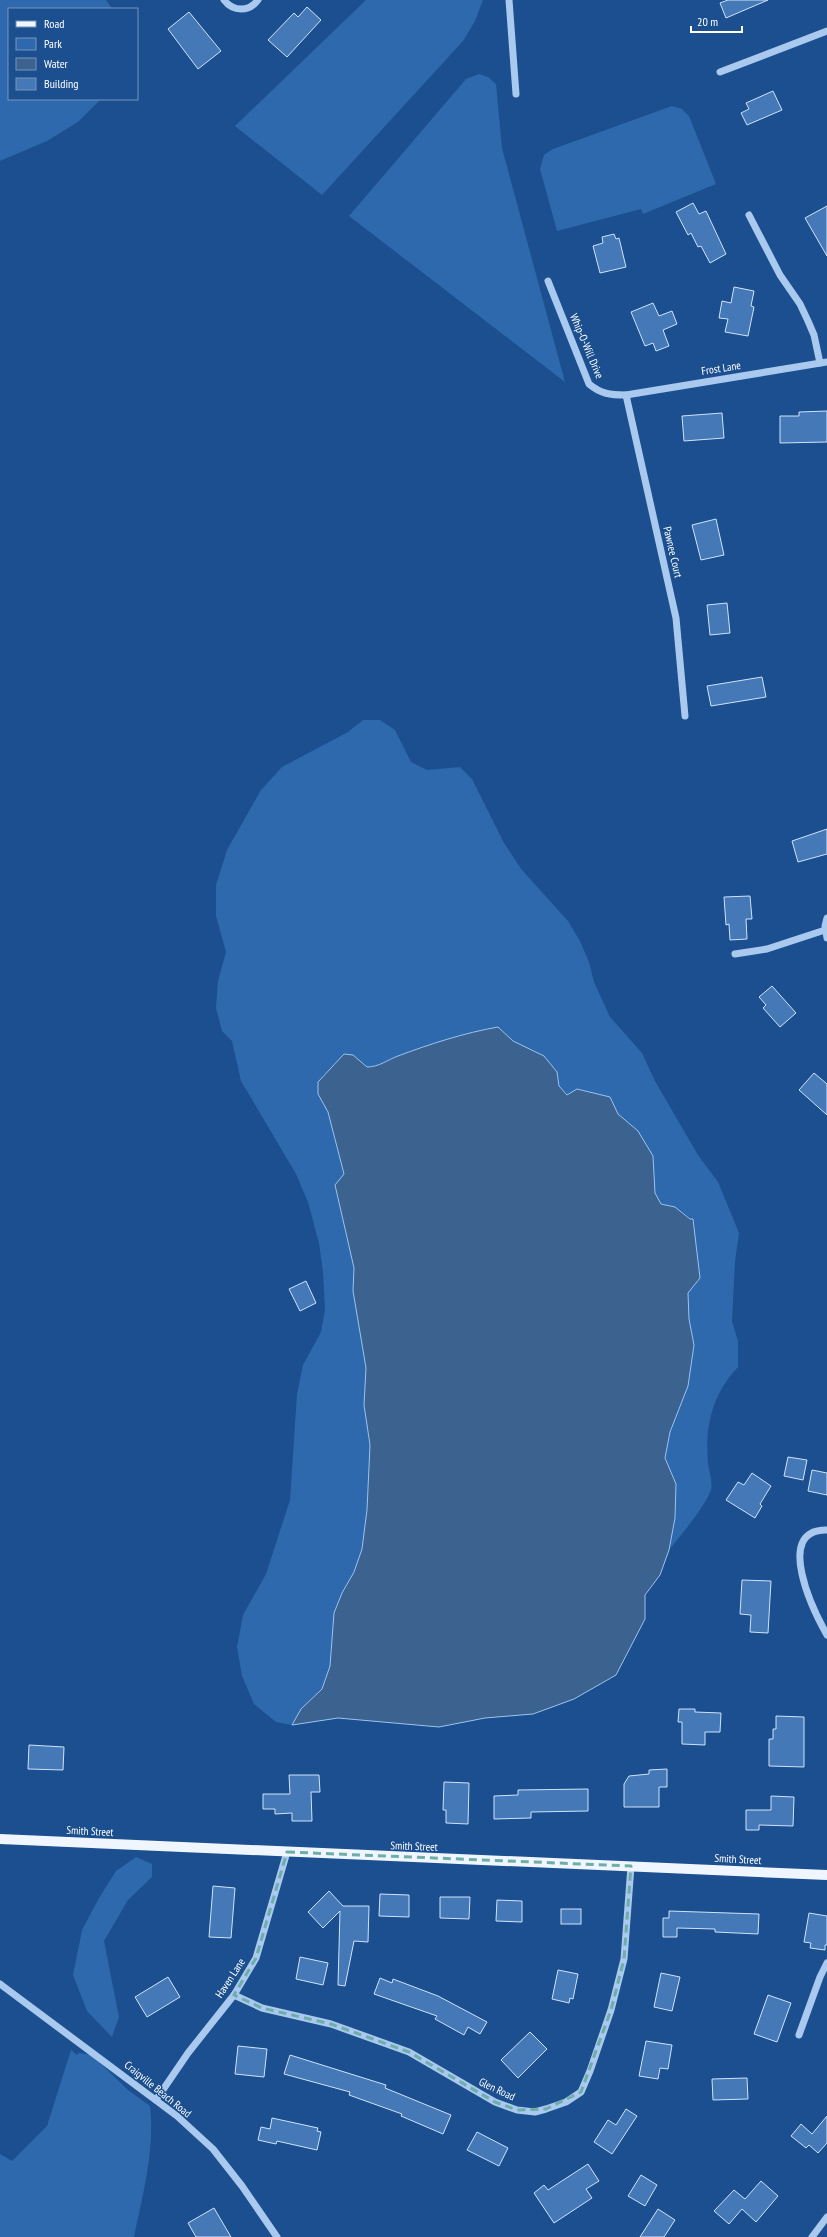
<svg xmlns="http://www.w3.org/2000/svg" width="827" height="2237" viewBox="0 0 827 2237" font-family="'PT Sans Narrow',sans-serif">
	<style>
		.green { fill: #2e69ad }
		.water { fill: #3c6290; stroke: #9cc4f0 }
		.building { fill: #4478b7; stroke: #cfe3fa }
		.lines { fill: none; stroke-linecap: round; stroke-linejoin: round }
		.minor { stroke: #a9c9ee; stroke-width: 7 }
		.major { stroke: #f0f6ff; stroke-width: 10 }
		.marked { fill: none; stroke: #6fada8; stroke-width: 3; stroke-dasharray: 8 5; stroke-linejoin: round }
		.labels { text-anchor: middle; stroke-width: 3; stroke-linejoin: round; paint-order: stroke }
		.street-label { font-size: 11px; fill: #fff; stroke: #1b4f8f }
	</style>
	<rect width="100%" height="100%" fill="#1b4f8f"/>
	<!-- green -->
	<g class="green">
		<polygon points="0,0 106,0 112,9 9,9 9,99 101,99 78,122 47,141 0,161"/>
		<polygon points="366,0 483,0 475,21 463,41 322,195 235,126"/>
		<polygon points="479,74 488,77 496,84 502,148 565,382 349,216 466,79"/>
		<polygon points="672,106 682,109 689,116 716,184 643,214 641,209 557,231 540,169 544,155 553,149"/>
		<path d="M363,720H380L395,730L411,762L427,770L460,767L472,779L504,843L522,870L568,921L580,941L589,962L594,982L610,1017L642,1053L655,1081L677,1119L698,1155L718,1182L739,1233L735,1262L732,1321L738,1341V1367C712,1395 705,1425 708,1463C709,1470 713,1483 711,1490C704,1508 681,1535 669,1550L675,1518L676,1484L665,1458L670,1432L688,1386L694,1345L689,1319L688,1293L700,1278L693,1220L675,1207L661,1204L655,1193L653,1156L638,1131L618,1114L610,1097L577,1089L568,1095L559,1086L557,1072L544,1056L513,1041L498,1027C464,1033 430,1044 398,1056C387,1060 379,1067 367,1067L360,1061L344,1054L322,1077L318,1094L328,1112L344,1175L335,1185L354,1268L353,1291L366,1368L364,1405L370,1445L367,1510L362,1549L354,1572L342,1593L334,1613L330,1666L322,1689L301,1709L292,1725L276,1722L254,1704L242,1676L237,1647L243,1615L266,1574L290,1500L297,1394L303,1365L321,1332L325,1309L323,1272L319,1243L308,1202L296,1174L241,1081L232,1041L222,1031L216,1008L218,981L226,952L216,916V885L227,850L261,790L282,767L348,732Z"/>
		<polygon points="136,1857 152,1864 152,1877 128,1900 104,1941 119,2017 112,2037 87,2011 73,1975 82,1930 99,1898 116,1871"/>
		<path d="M71,2050L77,2055L79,2053L92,2055L128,2090L150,2106C155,2149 143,2194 134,2237H0V2154L12,2161L47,2126Z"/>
	</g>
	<!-- water -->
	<path class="water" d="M498,1027L513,1041L544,1056L557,1072L559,1086L567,1095L577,1089L610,1097L618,1114L638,1131L653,1156L655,1193L661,1204L675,1207L690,1219H693L700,1278L688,1293L689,1319L694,1345L688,1386L670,1432L665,1458L676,1484L675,1518L669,1550L660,1575L645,1595V1619L616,1675L574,1699L533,1714L485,1718L439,1727L338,1718L292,1725L301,1709L322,1689L330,1666L334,1613L342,1593L354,1572L362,1549L367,1510L370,1445L364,1405L366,1368L353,1291L354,1268L335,1185L344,1174L328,1112L318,1094V1082L344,1054L353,1055L367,1067C379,1067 387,1060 398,1056C430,1044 464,1033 498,1027Z"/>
	<!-- building -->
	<g class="building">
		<polygon points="728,0 768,0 726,18 720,3"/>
		<polygon points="307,7 321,20 287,57 268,40 294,13 298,17"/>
		<polygon points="189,12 221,51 198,69 168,29"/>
		<polygon points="773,91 782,110 747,125 741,113 749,109 746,103"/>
		<polygon points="693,203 699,214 706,211 726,254 710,263 701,246 698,247 691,233 688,235 676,212"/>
		<polygon points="827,206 827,256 805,218"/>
		<polygon points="614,234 616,239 619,238 626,267 600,273 593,246 603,243 602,237"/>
		<polygon points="734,287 754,291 751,306 754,307 748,336 725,332 728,319 719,318 722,301 731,303"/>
		<polygon points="653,303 659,316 672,311 677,324 663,330 669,346 656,351 653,343 645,346 631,312"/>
		<polygon points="827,411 827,442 780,443 780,416 799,416 799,412"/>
		<polygon points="722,413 724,438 684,441 682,416"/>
		<polygon points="716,519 724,555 701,560 692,525"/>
		<polygon points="727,603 730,633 710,635 707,605"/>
		<polygon points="762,677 766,697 711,706 707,686"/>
		<polygon points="827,829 827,854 798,862 792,841"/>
		<polygon points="750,896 752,919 746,919 747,939 730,940 729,924 726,925 724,897"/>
		<polygon points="772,986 796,1013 780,1027 763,1008 766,1005 759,997"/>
		<polygon points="814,1073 827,1084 827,1115 799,1090"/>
		<polygon points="306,1281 316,1303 300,1311 289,1289"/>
		<polygon points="788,1457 807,1460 803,1480 784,1476"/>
		<polygon points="812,1470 827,1473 827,1495 808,1491"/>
		<polygon points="752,1473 771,1486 760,1504 762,1506 755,1518 726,1500 738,1482 744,1485"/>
		<polygon points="742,1580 771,1581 768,1633 750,1632 751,1615 740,1614"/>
		<polygon points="679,1709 695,1709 695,1712 721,1713 720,1732 705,1732 705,1745 682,1744 682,1722 678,1722"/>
		<polygon points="776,1716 804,1717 804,1767 769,1766 769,1739 773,1739 773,1729 776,1729"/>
		<polygon points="29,1745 64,1747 63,1770 28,1769"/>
		<polygon points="667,1769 667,1787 659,1787 659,1807 624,1807 624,1784 629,1776 649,1774 649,1770"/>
		<polygon points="289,1775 319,1775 320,1792 311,1792 312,1821 292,1821 292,1813 275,1814 275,1809 263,1809 263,1794 290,1794"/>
		<polygon points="444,1782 469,1783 468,1824 446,1823 446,1810 443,1810"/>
		<polygon points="588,1789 588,1811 531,1812 531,1818 494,1819 494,1796 518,1795 518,1790"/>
		<polygon points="771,1796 794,1797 793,1826 759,1825 759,1830 746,1830 746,1810 771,1810"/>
		<polygon points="213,1886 235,1888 231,1938 209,1937"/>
		<polygon points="329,1891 343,1906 369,1906 368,1942 354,1941 345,1986 338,1985 340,1911 323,1928 308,1912"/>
		<polygon points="380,1894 409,1895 409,1917 379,1916"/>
		<polygon points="440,1897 470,1897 469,1919 440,1918"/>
		<polygon points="497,1900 522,1901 522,1922 496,1921"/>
		<rect x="561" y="1909" width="20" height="15"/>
		<polygon points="669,1911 759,1914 758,1934 715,1932 715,1929 677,1928 677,1937 663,1937 663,1918 669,1918"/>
		<polygon points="809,1913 827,1916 827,1945 825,1945 825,1950 810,1948 811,1943 804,1942"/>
		<polygon points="300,1957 328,1963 323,1985 296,1979"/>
		<polygon points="558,1970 578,1974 573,1999 570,1998 569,2003 552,1999"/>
		<polygon points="661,1973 680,1977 672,2011 654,2007"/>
		<polygon points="168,1977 180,1997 147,2017 135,1997"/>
		<polygon points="380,1978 392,1983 393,1979 438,1996 487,2022 480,2034 468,2027 464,2035 435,2019 437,2016 374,1994"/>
		<polygon points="768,1995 791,2003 777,2042 754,2034"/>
		<polygon points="530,2032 547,2049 518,2078 501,2060"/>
		<polygon points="646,2041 672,2045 668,2069 660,2068 658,2079 639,2076"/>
		<polygon points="238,2046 267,2049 264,2077 235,2074"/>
		<polygon points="290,2055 386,2085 385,2088 451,2115 443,2134 401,2116 402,2114 349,2095 350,2092 284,2074"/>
		<polygon points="747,2078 748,2099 713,2100 712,2079"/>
		<polygon points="626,2109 637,2116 612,2154 594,2142 608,2120 616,2125"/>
		<polygon points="827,2116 827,2143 818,2153 809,2145 806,2148 791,2136 801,2124 812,2134"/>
		<polygon points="272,2118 318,2128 317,2131 321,2132 317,2150 277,2141 276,2144 258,2140 261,2127 270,2129"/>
		<polygon points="477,2132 508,2148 499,2166 467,2150"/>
		<polygon points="588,2164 599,2181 586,2189 592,2198 554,2223 534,2193 544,2185 548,2190"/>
		<polygon points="641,2175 657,2185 645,2206 628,2196"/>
		<polygon points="761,2181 778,2196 756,2222 742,2209 729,2224 714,2211 734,2190 745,2199"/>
		<polygon points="214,2208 231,2237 196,2237 188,2223"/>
		<polygon points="658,2209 675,2220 664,2237 640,2237"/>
	</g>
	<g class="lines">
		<!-- minor -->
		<g class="minor">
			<path d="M224,0C233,12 249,12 258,0"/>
			<polyline points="509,0 516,94"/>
			<polyline points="720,72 827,31"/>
			<polyline points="749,215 780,275 800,304 808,321 814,335 820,363"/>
			<path d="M548,281L589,384C601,394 610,395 626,395L827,362"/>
			<polyline points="626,395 676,618 685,716"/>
			<polyline points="827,918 825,926 827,938"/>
			<polyline points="735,954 767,949 825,930"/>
			<path d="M827,1530C773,1529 814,1612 827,1635"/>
			<polyline points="0,1984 177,2116 213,2149 242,2186 277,2237"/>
			<polyline points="234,1995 262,2008 331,2024 409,2052 495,2102 517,2110 535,2112 546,2109 566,2102 581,2092 590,2071 611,2010 624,1959 631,1866"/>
			<polyline points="799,2035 820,1977 827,1963"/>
			<polyline points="156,2100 188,2053 234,1995 256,1958 287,1852"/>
			<polyline points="812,2237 827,2217"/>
		</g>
		<!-- major -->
		<polyline class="major" points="0,1839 827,1875"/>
	</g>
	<!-- marked area -->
	<path class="marked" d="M287,1852L631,1866L624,1959L611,2010L581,2092L546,2109L517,2110L495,2102L409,2052L331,2024L262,2008L234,1995L256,1958Z"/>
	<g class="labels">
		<!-- street labels -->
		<g class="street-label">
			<text transform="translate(587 346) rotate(67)" y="4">Whip-O-Will Drive</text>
			<text transform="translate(721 368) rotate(-9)" y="4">Frost Lane</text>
			<text transform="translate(673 552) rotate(77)" y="4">Pawnee Court</text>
			<text transform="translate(90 1831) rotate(3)" y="4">Smith Street</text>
			<text transform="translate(414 1846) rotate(2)" y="4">Smith Street</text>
			<text transform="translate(738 1859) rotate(3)" y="4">Smith Street</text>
			<text transform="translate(230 1978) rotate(-57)" y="4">Haven Lane</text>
			<text transform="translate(158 2089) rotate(39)" y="4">Craigville Beach Road</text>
			<text transform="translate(497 2089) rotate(25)" y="4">Glen Road</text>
		</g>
	</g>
	<!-- legend -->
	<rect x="8" y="8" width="130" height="92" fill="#1b4f8f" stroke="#7695bc"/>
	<rect x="16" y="21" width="20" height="6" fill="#f0f6ff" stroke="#7695bc"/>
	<text x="44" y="28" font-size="12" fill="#ffffff">Road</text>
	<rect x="16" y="38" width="20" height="12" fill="#2e69ad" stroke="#7695bc"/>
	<text x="44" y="48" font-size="12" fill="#ffffff">Park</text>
	<rect x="16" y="58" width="20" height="12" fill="#3c6290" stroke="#7695bc"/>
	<text x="44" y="68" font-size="12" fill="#ffffff">Water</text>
	<rect x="16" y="78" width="20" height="12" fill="#4478b7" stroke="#7695bc"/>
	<text x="44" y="88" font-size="12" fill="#ffffff">Building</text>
	<!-- scale -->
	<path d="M691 26v6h51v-6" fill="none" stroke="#ffffff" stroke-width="2"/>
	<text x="697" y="26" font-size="12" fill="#ffffff" stroke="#1b4f8f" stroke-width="3" paint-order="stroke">20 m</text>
</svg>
